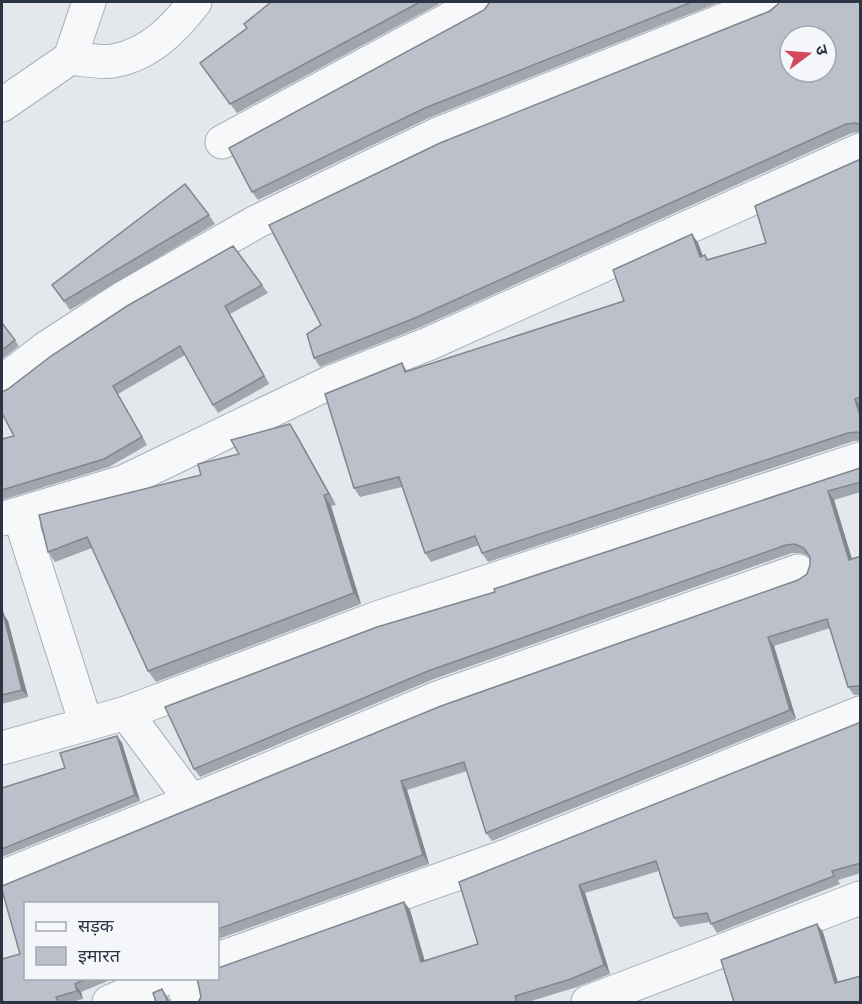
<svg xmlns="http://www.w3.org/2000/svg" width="862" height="1004" viewBox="0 0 862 1004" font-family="Manrope,'Noto Sans Devanagari',sans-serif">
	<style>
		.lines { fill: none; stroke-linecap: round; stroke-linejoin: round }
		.minor-casing { stroke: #a9aeb7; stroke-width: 35 }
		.tertiary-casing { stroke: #a9aeb7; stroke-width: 35 }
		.minor { stroke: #f7f8fa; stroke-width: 33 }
		.tertiary { stroke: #f7f8fa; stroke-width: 33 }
		.wall { fill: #a1a5ae }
		.shaded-wall { fill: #83868d }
		.building { fill: #bbc0ca; stroke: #83868d; stroke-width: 1.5; fill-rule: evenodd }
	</style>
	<rect width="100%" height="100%" fill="#e4e7ec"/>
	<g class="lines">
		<defs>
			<g id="minor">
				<polyline points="222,142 481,2"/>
				<polyline points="2,382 46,348 123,298 256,222 438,134 769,2"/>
				<polyline points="19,514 86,724"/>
				<polyline points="2,519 123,482 331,382 428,344 860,150"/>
				<polyline points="126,713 190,799"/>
				<polyline points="2,748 126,713 377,618 860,459"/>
				<polyline points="2,877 240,781 440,697 798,571"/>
				<polyline points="218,959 509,855 860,713"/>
				<polyline points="181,978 189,1002"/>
				<polyline points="109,1002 166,978"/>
				<polyline points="588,1002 860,898"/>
			</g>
			<g id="tertiary">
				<path d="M70,58C83,59 100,63 113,61C149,55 174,29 195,2"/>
				<polyline points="2,105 70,58 89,2"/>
			</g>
		</defs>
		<!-- minor casing -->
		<use href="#minor" class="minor-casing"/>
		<!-- tertiary casing -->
		<use href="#tertiary" class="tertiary-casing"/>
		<!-- minor -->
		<use href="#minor" class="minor"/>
		<!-- tertiary -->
		<use href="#tertiary" class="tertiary"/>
	</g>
	<!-- wall -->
	<g class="wall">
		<polygon points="271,2 438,2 439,4 237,113 200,63 247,28"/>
		<polygon points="490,2 720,2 431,117 258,200 252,192 484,10"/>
		<polygon points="861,2 861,132 852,133 421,327 320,367 314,358 321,325 778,4"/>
		<polygon points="861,159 861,441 854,441 488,562 482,553 479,545 431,562 425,553 402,487 360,497 354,488 402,363 407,371 624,301 692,234 698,243 703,256 708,259 766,243"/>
		<polygon points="209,215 215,224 70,310 52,285"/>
		<polygon points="262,285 268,293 230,314 269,384 218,413 213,405 185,355 118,394 147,445 109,467 2,500 2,439 14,436 2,413"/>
		<polygon points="2,323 19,346 2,359"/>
		<polygon points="290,424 297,435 336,505 331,506 361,604 156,682 148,671 92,548 55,562 48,552 201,475"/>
		<polygon points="861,468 861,492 834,500 852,559 861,556 861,695 854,695 848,687 830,628 774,646 796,719 492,841 486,833 467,771 407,790 429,864 218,939 218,903 26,978 115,978 81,992 83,999 72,1002 3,1002 20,954 798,580 807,574 810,565 810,557 801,553 792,553 434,679 200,777 194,769 495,592"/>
		<polygon points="2,614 8,621 28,697 2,704"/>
		<polygon points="861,722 861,873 838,880 840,884 717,933 710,922 680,927 674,918 659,871 585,893 610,974 577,987 528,1002 198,1002 201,997 404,902 410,910 425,961 478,944 459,882"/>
		<polygon points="117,736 122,743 140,801 2,857 2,788 65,768"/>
	</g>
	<!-- shaded-wall -->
	<g class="shaded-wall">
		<polygon points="692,234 698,243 706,265 700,257"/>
		<polygon points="225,306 230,314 269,384 264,376"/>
		<polygon points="113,386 118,394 147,445 142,437"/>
		<polygon points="855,399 861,407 861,419"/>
		<polygon points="290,424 297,435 336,505 329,494"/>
		<polygon points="828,491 834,500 855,569 849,560"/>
		<polygon points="324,495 331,506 361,604 354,593"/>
		<polygon points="3,613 8,621 28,697 22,690"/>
		<polygon points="768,637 774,646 796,719 790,710"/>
		<polygon points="117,736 122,743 140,801 135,795"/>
		<polygon points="401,781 407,790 429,864 423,855"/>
		<polygon points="579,885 585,893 610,974 604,965"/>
		<polygon points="404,902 410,910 427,970 421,962"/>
		<polygon points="817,924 823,932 841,992 835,983"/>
		<polygon points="75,984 81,992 83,999 77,991"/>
		<polygon points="162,989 168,998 170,1002 168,1002"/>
	</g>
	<!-- building -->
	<g class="building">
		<polygon points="271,2 420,2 230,104 200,63 247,28 244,24"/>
		<polygon points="490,2 692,2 425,108 252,192 229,148 484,10"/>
		<path d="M779,2H861V125L856,123L846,124L415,318L314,358L307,334L321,325L269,225L440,143L770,11L778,4ZM790,36H826V72H790Z"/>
		<polygon points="861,159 861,397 855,399 861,419 861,434 857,432 848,433 482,553 475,536 425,553 399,477 354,488 325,394 402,363 405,372 624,301 613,270 692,234 700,257 705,255 707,260 766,243 755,206"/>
		<polygon points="185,184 209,215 64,301 52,285"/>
		<polygon points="233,246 262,285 225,306 264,376 213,405 180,346 113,386 142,437 104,459 2,490 2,439 14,436 2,413 2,392 8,389 51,356 127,306"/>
		<polygon points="2,323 15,340 2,350"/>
		<polygon points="290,424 329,494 324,495 354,593 148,671 87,537 48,552 39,515 201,475 198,464 239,454 231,440"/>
		<polygon points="860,468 861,468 861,482 828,491 849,560 861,556 861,687 857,686 848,687 827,619 768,637 790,710 486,833 464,762 401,781 423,855 218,929 218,903 26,903 26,978 88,978 75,984 77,991 56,997 58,1002 3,1002 2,998 2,959 20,954 2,890 2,886 441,706 798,580 807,574 810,565 810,557 804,548 795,544 786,545 428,671 194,769 165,707 377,627 495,592 494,589"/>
		<polygon points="3,613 22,690 2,695 2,614"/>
		<polygon points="861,722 861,863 832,871 834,876 711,924 707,913 674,918 656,861 579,885 604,965 571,979 515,996 517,1002 198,1002 201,997 197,978 218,978 218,968 404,902 421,962 478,944 459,882"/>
		<polygon points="117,736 135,795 2,849 2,788 65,768 60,753"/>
		<polygon points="817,924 835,983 861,976 861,1002 734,1002 721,960"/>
		<polygon points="162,989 168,1002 156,1002 153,993"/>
	</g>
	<!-- border -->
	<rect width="862" height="1004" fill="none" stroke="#2b3445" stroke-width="6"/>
	<!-- legend -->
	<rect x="24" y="902" width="195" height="78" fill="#f4f6f9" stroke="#a4a8b1" stroke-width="1.5"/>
	<rect x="36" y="922" width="30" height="9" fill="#f7f8fa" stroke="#a4a8b1" stroke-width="1.5"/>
	<text x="78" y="932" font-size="18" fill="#2b3445">सड़क</text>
	<rect x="36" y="947" width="30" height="18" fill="#bbc0ca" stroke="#a4a8b1" stroke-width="1.5"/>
	<text x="78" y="962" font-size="18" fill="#2b3445">इमारत</text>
	<!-- north arrow -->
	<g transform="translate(808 54) rotate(74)"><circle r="28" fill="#f4f6f9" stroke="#a4a8b1" stroke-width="1.5"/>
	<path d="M0-4.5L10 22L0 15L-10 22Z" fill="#d1495b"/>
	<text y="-9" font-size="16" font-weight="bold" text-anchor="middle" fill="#2b3445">उ</text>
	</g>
</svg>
